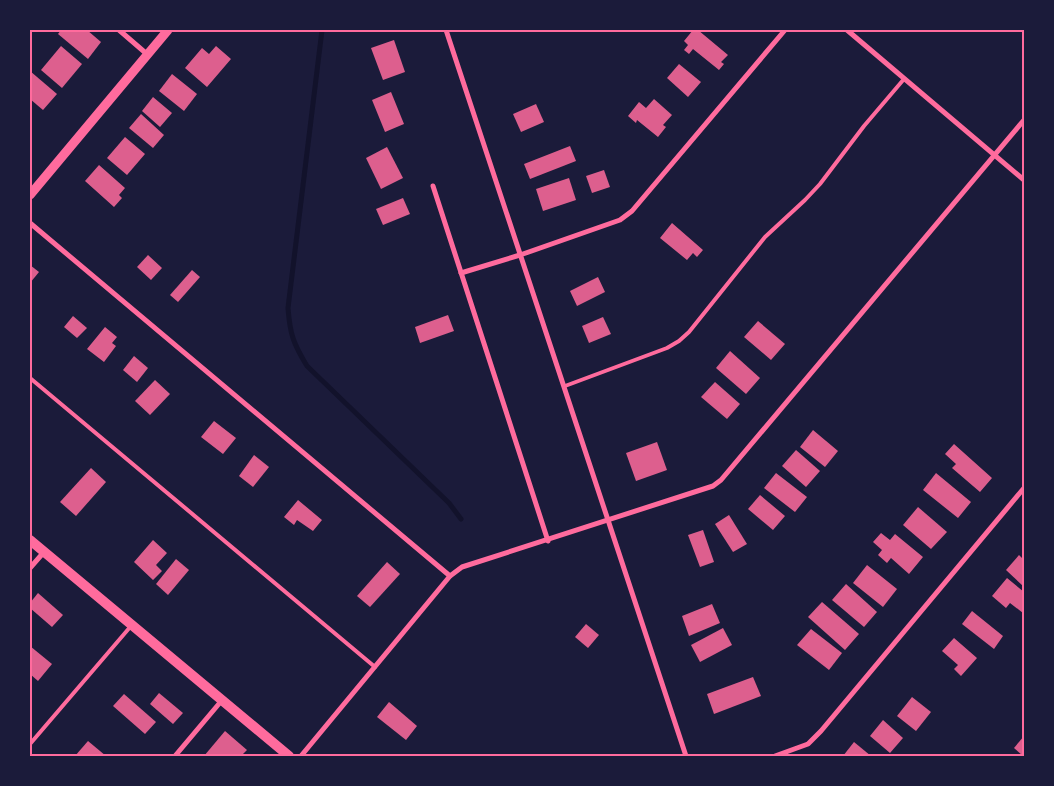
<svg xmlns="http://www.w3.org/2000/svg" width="1054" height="786" viewBox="0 0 1054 786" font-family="'IBM Plex Sans',sans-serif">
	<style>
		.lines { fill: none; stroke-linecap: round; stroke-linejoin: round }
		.stream { stroke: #12122b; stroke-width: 5 }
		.building { fill: #dd5f8e }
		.service { stroke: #ff6b9d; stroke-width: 4 }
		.minor { stroke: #ff6b9d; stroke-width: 5 }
		.tertiary { stroke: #ff6b9d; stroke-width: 9 }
		.secondary { stroke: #ff6b9d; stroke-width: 10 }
		.neatline { fill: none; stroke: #ff6b9d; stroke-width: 2 }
	</style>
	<rect width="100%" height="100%" fill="#1b1b3a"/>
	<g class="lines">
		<!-- stream -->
		<path class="stream" d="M322,30L288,308C290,334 293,343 307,366L449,503L461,519"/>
	</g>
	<!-- building -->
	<g class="building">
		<polygon points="61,30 87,30 101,42 88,59 58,34"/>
		<polygon points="693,30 698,30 728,55 721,62 724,64 719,70 693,49 689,54 684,50 688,45 684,41"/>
		<polygon points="394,40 405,72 383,80 371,48"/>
		<polygon points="61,46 82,64 62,88 41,70"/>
		<polygon points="216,46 231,59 207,87 185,68 202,48 209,54"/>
		<polygon points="679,64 701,82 688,97 667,78"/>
		<polygon points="30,71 57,94 43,110 30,99"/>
		<polygon points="172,74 197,94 184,111 159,91"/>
		<polygon points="391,92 404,124 385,132 372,100"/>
		<polygon points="153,97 172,113 160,127 142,111"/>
		<polygon points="654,99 672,115 663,125 666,127 658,137 637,120 636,123 628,116 639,102 646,108"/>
		<polygon points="536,104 544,122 521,132 513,114"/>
		<polygon points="141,114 164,135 153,148 129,128"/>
		<polygon points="125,137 145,154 127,175 107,158"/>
		<polygon points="570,146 576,161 530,179 524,164"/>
		<polygon points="387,147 403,178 381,189 366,158"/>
		<polygon points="99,165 125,188 119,195 122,198 114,207 85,181"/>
		<polygon points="604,170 610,187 592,193 586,176"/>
		<polygon points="569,178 576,200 543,211 536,189"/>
		<polygon points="403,198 410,214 383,225 376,209"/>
		<polygon points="672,223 703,250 697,257 693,253 687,260 660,238"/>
		<polygon points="148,255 162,268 151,280 137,267"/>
		<polygon points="30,265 39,272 30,283"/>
		<polygon points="192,270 200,277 178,302 170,295"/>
		<polygon points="598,277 605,292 577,306 570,291"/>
		<polygon points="448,315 454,331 420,343 415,327"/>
		<polygon points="73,316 87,328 77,338 64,327"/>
		<polygon points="603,317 611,334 589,343 582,326"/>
		<polygon points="758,321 785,344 771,360 744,337"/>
		<polygon points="105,327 117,337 112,343 116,346 104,362 87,349"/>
		<polygon points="730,351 760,378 746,394 716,368"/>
		<polygon points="134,356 148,368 137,382 123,370"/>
		<polygon points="155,380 170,394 150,415 135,401"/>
		<polygon points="715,382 740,404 727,419 701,397"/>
		<polygon points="214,421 236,438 223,454 201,437"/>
		<polygon points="813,430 838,451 825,467 800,447"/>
		<polygon points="657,442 667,470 636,481 626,453"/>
		<polygon points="954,444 992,478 980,492 952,468 956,464 945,454"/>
		<polygon points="796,450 820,471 806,487 782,466"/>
		<polygon points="254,455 269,467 253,487 239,476"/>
		<polygon points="91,468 106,482 76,516 60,502"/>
		<polygon points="776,473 807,497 795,512 764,488"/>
		<polygon points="936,473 971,502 958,518 923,490"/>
		<polygon points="760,495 785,516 773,530 748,509"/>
		<polygon points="298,500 322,520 313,531 297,520 294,525 284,517"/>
		<polygon points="918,507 947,532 931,549 903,525"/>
		<polygon points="729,515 747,544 733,552 715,524"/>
		<polygon points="703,530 714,562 700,567 688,535"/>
		<polygon points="881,533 890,540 895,534 923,557 909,574 891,558 887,563 878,555 882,550 873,542"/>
		<polygon points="153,540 167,553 156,565 162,571 153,580 134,562"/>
		<polygon points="1019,555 1024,560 1024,587 1006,570"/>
		<polygon points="176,559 189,570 168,595 156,584"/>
		<polygon points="387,562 400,574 370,607 357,596"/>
		<polygon points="867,565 897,589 883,607 853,583"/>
		<polygon points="1007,578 1024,592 1024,611 1023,613 1010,603 1006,608 992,596"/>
		<polygon points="846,584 877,612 864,627 832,600"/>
		<polygon points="38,593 63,615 52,627 30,608 30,603"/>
		<polygon points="822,602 859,634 845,650 808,617"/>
		<polygon points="712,604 720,623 689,636 682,616"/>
		<polygon points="972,611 1003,636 994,649 962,624"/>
		<polygon points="586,624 599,635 588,648 575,637"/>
		<polygon points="723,628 732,645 700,662 691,645"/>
		<polygon points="811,629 842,653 829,670 797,645"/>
		<polygon points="954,638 977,658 961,676 954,669 958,665 942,651"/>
		<polygon points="30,646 52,664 38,681 30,674"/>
		<polygon points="753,677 761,696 714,714 707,694"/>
		<polygon points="159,693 183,713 173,724 150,704"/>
		<polygon points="124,694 156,722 145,734 113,706"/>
		<polygon points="912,697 931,712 916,731 897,716"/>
		<polygon points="389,702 417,726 406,740 377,717"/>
		<polygon points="883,720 903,738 890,753 870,736"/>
		<polygon points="225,731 247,750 241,756 204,756"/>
		<polygon points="1024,736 1024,756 1023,756 1014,748"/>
		<polygon points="88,741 106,756 75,756"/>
		<polygon points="854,742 871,756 843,756"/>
	</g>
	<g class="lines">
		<!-- service -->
		<g class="service">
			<polyline points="30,378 375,667"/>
			<polyline points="565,386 667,348 679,341 689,332 765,237 805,200 820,184 864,126 904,79"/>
			<polyline points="30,744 131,626"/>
		</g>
		<!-- minor -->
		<g class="minor">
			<polyline points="119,30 148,55"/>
			<polyline points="446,30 686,756"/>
			<polyline points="847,30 1024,180"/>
			<polyline points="433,186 548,541"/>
			<polyline points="30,223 450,576"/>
			<polyline points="461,273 520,255 620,220 632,211 785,30"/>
			<polyline points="30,568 44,552"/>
			<polyline points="175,756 223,699"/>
			<polyline points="301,756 450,576 462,567 713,486 721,480 1024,120"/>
			<polyline points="775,756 808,744 821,731 1024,488"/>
		</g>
		<!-- tertiary -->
		<polyline class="tertiary" points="30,195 168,30"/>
		<!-- secondary -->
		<polyline class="secondary" points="30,540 289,756"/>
	</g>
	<!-- border -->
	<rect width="1054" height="786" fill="none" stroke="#1b1b3a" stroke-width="62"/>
	<rect x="31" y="31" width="992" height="724" class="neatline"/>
</svg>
